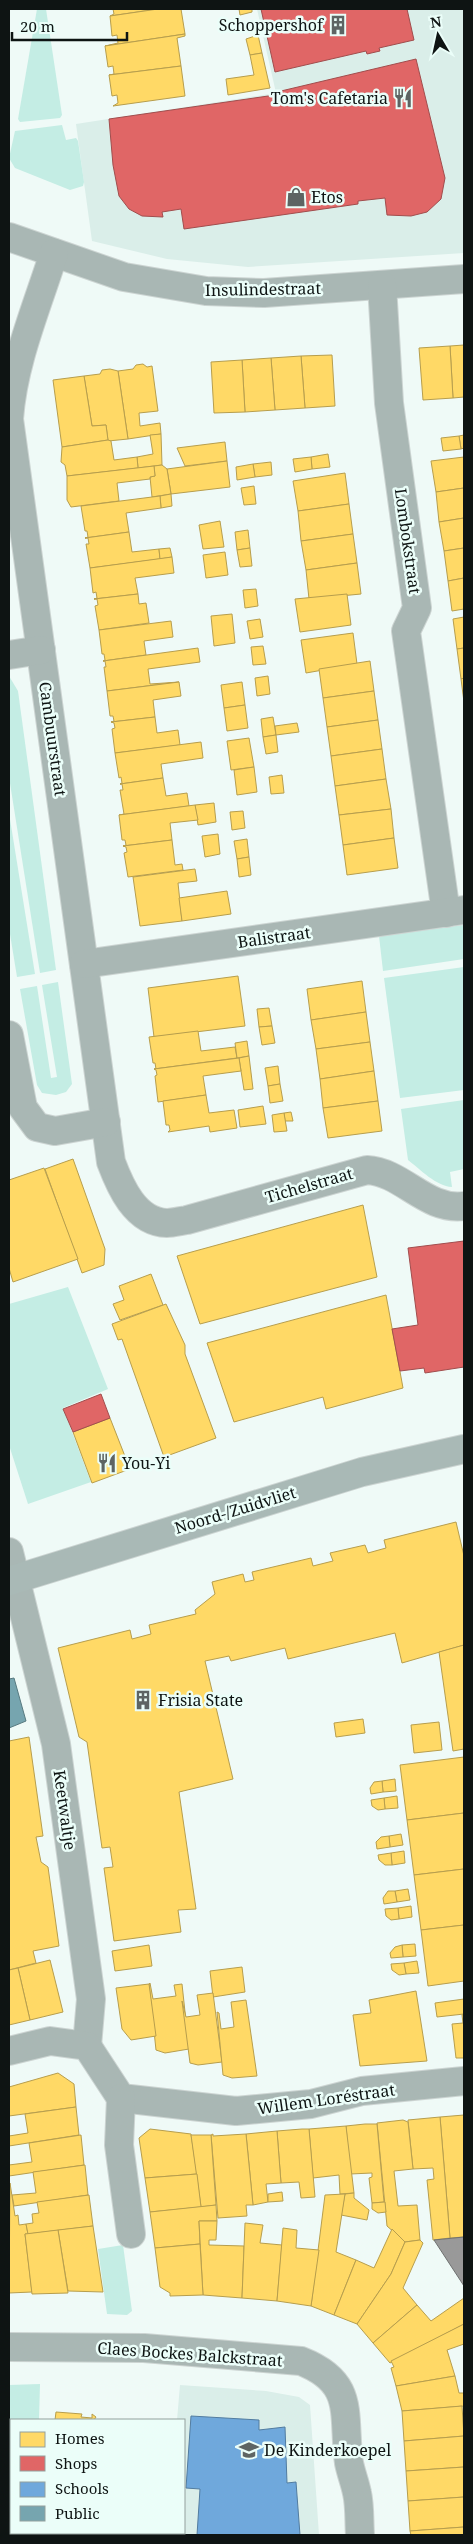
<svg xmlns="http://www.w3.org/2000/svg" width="473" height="2544" viewBox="0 0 473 2544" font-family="'Noto Serif',serif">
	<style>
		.built { fill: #daeee9 }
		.green { fill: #c4ede4 }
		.homes { fill: #ffd966; stroke: #b79e4d }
		.shops { fill: #e06666; stroke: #a14d4d }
		.schools { fill: #6fa8dc; stroke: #527ca0 }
		.public { fill: #76a5af; stroke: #577a80 }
		.industry { fill: #999; stroke: #6f7171 }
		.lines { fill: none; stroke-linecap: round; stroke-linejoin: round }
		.minor-casing { stroke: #ccd4d2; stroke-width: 30 }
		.major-casing { stroke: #ccd4d2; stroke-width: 30 }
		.minor { stroke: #a9b7b4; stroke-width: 28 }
		.major { stroke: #a9b9b6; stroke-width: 28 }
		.labels { text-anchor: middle; stroke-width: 5; stroke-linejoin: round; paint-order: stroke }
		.poi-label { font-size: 16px; fill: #0e1413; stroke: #ebfef9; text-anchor: start }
		.street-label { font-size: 16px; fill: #0e1413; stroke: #ebfef9 }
	</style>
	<rect width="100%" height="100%" fill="#effaf7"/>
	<!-- built -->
	<g class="built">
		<polygon points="257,9 464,9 464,253 248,267 167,259 92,241 76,124 276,93"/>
		<polygon points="180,2385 266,2391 299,2397 310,2405 319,2535 172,2535 172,2533 184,2533 184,2420 177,2420"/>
		<polygon points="9,2471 11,2471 11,2533 68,2533 9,2535"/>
	</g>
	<!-- green -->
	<g class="green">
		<polygon points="37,9 46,9 62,115 60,118 20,122 18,119"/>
		<polygon points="62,125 66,140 76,138 78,141 84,182 83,186 70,190 15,168 9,158 15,131"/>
		<polygon points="9,676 18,691 56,970 40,973 9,777"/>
		<polygon points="9,813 35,974 17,977 9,928"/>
		<polygon points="464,925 464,959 383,971 379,936"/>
		<polygon points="464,967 464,1090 400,1098 384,978"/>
		<polygon points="58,982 72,1084 66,1092 56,1095 42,1093 37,1085 20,989 37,986 51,1078 57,1077 42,985"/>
		<path d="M464,1100V1169L450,1172L452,1187C436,1186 421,1170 408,1160L401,1109Z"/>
		<polygon points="68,1287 108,1389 63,1408 91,1482 28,1504 9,1445 9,1304"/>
		<polygon points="123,2245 132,2311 127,2315 107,2314 98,2249"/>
		<polygon points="40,2384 39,2420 11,2420 11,2471 9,2471 9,2385"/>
	</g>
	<!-- homes -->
	<g class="homes">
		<polygon points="113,9 158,9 110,16 114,14"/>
		<polygon points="158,9 181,9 185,34 105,46 118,43 117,35 112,36 110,16"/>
		<polygon points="239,9 252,9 252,12 240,15"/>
		<polygon points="185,34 185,36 177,38 181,66 109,75 114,74 113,66 108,67 105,46"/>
		<polygon points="258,35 262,53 250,55 246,39"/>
		<polygon points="262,53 270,88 228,95 226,79 254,75 250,55"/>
		<polygon points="181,66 185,96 113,106 118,103 117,95 112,96 109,75"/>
		<polygon points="464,345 464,397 453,398 450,346"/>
		<polygon points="450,346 453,398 423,400 419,348"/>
		<polygon points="332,355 335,406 305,408 301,356"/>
		<polygon points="301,356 305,408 275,410 271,358"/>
		<polygon points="271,358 275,410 245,412 242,360"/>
		<polygon points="242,360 245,412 214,413 211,362"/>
		<polygon points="143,364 147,367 152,366 158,411 139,413 140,426 160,423 161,434 128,439 118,371 133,369 136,365"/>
		<polygon points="110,369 118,371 128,439 108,441 106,425 92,426 84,376 100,374 102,370"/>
		<polygon points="84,376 92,426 106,425 108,440 62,447 53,380"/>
		<polygon points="161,434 162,465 138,468 137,457 153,454 150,435"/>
		<polygon points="464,435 464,448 461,449 459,436"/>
		<polygon points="459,436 461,449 443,451 441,438"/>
		<polygon points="108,440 111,441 114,460 137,457 138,468 67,476 65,465 61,462 62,447"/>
		<polygon points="225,442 227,461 185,466 177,448"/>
		<polygon points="328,454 330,467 312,469 311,457"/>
		<polygon points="311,457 312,469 295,472 293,459"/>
		<polygon points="464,457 464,488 436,492 431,461"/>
		<polygon points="227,461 230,487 171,494 167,469"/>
		<polygon points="271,462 272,475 255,477 253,464"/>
		<polygon points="253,464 255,477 237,480 236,467"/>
		<polygon points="162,465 167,469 171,494 152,497 150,477 155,476 154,466"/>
		<polygon points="154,466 155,476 150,477 150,479 117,483 119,501 71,507 67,500 67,476"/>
		<polygon points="345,473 349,504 298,511 293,481"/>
		<polygon points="254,486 256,504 244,505 241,488"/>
		<polygon points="464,488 464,518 439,522 436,492"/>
		<polygon points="171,494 172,506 161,508 160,496"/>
		<polygon points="160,496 161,508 126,513 129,532 85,538 88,537 87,531 85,531 81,506"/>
		<polygon points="349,504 353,534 301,541 298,511"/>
		<polygon points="464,518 464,548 444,551 439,522"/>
		<polygon points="220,521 224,547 203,549 199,525"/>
		<polygon points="248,530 250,548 237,550 235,532"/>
		<polygon points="129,532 132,552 159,549 160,559 90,568 86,544 89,544 88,538 85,538"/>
		<polygon points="353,534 357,563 306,570 301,541"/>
		<polygon points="170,548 172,557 160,559 159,549"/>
		<polygon points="250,548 252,566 240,567 237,550"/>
		<polygon points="464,548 464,578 448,581 444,551"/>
		<polygon points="225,552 228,575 206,578 203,555"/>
		<polygon points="172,557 174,573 135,578 138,594 94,599 97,598 96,592 93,593 90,568"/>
		<polygon points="357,563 361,594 309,599 306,570"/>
		<polygon points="464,578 464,609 452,611 448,581"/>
		<polygon points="256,589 258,606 245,608 243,590"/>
		<polygon points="138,594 139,604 146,603 149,623 99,630 95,606 98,605 97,599 94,599"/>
		<polygon points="347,594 351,625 300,632 295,599"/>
		<polygon points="232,614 235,643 214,646 211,616"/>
		<polygon points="464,617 464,648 457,649 453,619"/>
		<polygon points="260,619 263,637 250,639 247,621"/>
		<polygon points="171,621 173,637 144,641 146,655 103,661 105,660 104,654 102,654 99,630"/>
		<polygon points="353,633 357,664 306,673 301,640"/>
		<polygon points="263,646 266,664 253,665 251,647"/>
		<polygon points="198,648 200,662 148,669 150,684 179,682 107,691 104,667 106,667 105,661 103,661"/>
		<polygon points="464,648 464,678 461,679 457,649"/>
		<polygon points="370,661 374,691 323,698 319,669"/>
		<polygon points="268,676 270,694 257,696 255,678"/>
		<polygon points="464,678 464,702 461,679"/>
		<polygon points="179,682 181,696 153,700 155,717 111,722 114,721 113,716 110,716 107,691"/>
		<polygon points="242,682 245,705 224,708 221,685"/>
		<polygon points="374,691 378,720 327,727 323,698"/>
		<polygon points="245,705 248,728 227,731 224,708"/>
		<polygon points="155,717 157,733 178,730 180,745 115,753 112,729 115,728 114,723 111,722"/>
		<polygon points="273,717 276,735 263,737 261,719"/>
		<polygon points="378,720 382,749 331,756 327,727"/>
		<polygon points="297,723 299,732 276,735 275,726"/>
		<polygon points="276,735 278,752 266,754 263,737"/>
		<polygon points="249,738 254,767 231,770 227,741"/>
		<polygon points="201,742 203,758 161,764 163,778 120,784 122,783 121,777 119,778 115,753"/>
		<polygon points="382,749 386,779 335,786 331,756"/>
		<polygon points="254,767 257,792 237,795 234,770"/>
		<polygon points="282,775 284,793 271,794 269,777"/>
		<polygon points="163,778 166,796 187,793 189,806 119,815 124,814 120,790 123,790 122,784 120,784"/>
		<polygon points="386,779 391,809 339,815 335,786"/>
		<polygon points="214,803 216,822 198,825 195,805"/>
		<polygon points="195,805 198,820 170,823 172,840 123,846 126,845 125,840 122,840 119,815"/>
		<polygon points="391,809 394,838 343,845 339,815"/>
		<polygon points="243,811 245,828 232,830 230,812"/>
		<polygon points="218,834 220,854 205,857 202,836"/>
		<polygon points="394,838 398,868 347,875 343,845"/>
		<polygon points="247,839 249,857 237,859 234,841"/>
		<polygon points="172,840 175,865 182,864 183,870 128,877 124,853 127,852 126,847 123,846"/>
		<polygon points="249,857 251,875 239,877 237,859"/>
		<polygon points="195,869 197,881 178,883 182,921 140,926 133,877"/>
		<polygon points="227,891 231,914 182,921 179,898"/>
		<polygon points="238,976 245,1026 154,1037 148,988"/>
		<polygon points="362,981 366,1012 311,1020 307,989"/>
		<polygon points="269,1008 272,1026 259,1027 257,1009"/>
		<polygon points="366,1012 370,1042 316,1049 311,1020"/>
		<polygon points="272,1026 275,1043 262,1045 259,1027"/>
		<polygon points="198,1031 201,1051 235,1047 237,1058 154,1069 156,1069 155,1063 153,1063 149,1037"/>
		<polygon points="247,1041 249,1056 237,1058 235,1043"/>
		<polygon points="370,1042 374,1071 320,1079 316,1049"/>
		<polygon points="249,1056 253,1089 244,1090 239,1058"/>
		<polygon points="239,1058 241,1071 203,1076 206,1095 158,1102 155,1076 157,1075 156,1070 154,1069"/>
		<polygon points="278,1066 280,1084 268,1086 265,1068"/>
		<polygon points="374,1071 378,1101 323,1108 320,1079"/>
		<polygon points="280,1084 283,1101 270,1103 268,1086"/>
		<polygon points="206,1095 209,1113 234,1110 237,1128 210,1132 209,1126 168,1132 170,1130 169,1125 166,1125 163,1101"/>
		<polygon points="378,1101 382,1131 328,1138 323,1108"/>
		<polygon points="263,1106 266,1124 240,1127 238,1110"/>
		<polygon points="291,1112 293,1121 285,1121 284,1113"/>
		<polygon points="284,1113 287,1131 274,1132 272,1115"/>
		<polygon points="73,1159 105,1249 104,1265 82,1273 45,1169"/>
		<polygon points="44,1168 78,1259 13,1282 9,1268 9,1180"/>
		<polygon points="363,1205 377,1277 200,1324 177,1256"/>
		<polygon points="151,1274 163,1305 120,1320 113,1304 124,1300 119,1286"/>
		<polygon points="386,1295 403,1388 326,1409 323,1397 234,1422 207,1343"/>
		<polygon points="166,1304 185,1345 185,1354 216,1438 164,1457 122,1339 118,1340 112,1324"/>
		<polygon points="110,1418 130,1469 92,1483 73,1432"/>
		<polygon points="456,1522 464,1556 464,1645 402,1663 395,1633 288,1659 285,1648 231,1661 229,1656 205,1661 233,1779 179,1792 196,1909 178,1910 181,1932 114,1941 104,1868 113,1867 110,1847 102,1848 87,1742 79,1737 58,1648 130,1630 132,1639 151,1634 149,1625 196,1614 195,1610 215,1594 212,1582 243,1574 245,1582 254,1580 252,1572 311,1558 313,1566 333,1561 330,1553 365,1545 368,1553 386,1548 384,1540"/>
		<polygon points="464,1645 464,1749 453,1751 439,1652"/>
		<polygon points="363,1719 365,1733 336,1737 334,1723"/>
		<polygon points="439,1722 442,1750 414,1753 411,1725"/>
		<polygon points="29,1737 43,1836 36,1837 41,1862 48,1867 59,1946 33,1951 36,1963 9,1970 9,1741"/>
		<polygon points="464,1757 464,1813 407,1820 400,1765"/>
		<polygon points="395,1779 396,1791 383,1792 382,1781"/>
		<polygon points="382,1781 383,1792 371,1794 370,1788 374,1782"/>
		<polygon points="397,1796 398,1808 385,1809 384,1798"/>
		<polygon points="384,1798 385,1809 378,1810 372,1806 371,1800"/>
		<polygon points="464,1813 464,1869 414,1875 407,1820"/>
		<polygon points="401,1834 403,1845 390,1847 389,1836"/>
		<polygon points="389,1836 390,1847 377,1849 376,1842 381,1837"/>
		<polygon points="404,1851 405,1863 392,1865 391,1853"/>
		<polygon points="391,1853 392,1865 385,1865 379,1860 378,1855"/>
		<polygon points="464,1869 464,1925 421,1930 414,1875"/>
		<polygon points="408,1889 410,1900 397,1902 395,1891"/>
		<polygon points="388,1891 395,1891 397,1902 384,1904 383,1898"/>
		<polygon points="411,1906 412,1917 399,1919 398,1908"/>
		<polygon points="398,1908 399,1919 391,1920 386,1916 385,1909"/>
		<polygon points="464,1925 464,1981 428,1986 421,1930"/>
		<polygon points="415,1944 416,1956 403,1957 402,1945"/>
		<polygon points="149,1945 152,1966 115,1971 112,1951"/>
		<polygon points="402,1945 403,1957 391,1958 390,1953 395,1947"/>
		<polygon points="50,1960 63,2012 30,2020 18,1968"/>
		<polygon points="417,1961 419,1973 406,1974 404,1963"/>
		<polygon points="404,1963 406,1974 399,1975 392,1970 391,1964"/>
		<polygon points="242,1967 245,1992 213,1997 210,1971"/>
		<polygon points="18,1968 30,2020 9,2025 9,1970"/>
		<polygon points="150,1983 153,1999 176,1996 174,1985 182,1984 189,2049 165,2053 156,2050 149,1984"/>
		<polygon points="149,1984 156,2036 131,2040 122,2029 116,1988"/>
		<polygon points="416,1991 427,2061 360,2066 353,2015 371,2013 369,2000"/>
		<polygon points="213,1993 222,2062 198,2065 190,2063 182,2001 186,2017 200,2015 197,1995"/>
		<polygon points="464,1999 464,2014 437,2017 435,2003"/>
		<polygon points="246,2000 257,2076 232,2078 223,2075 217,2012 219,2013 221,2029 234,2027 231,2002"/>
		<polygon points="464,2014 464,2058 456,2058 452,2024 463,2023 462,2015"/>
		<polygon points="58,2073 74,2084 76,2107 9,2116 9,2087"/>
		<polygon points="76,2107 79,2135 9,2146 9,2136 28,2133 25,2114"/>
		<polygon points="464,2115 464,2237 450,2238 440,2117"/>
		<polygon points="440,2117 450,2238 433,2240 427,2180 434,2179 433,2168 413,2169 408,2120"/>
		<polygon points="403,2120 408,2122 413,2169 394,2171 398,2206 417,2205 420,2240 405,2242 387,2226 377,2123"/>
		<polygon points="365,2124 377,2124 384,2202 372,2203 369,2178 372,2177 372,2173 350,2174 346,2126"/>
		<polygon points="346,2126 354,2193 340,2194 339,2175 313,2178 309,2129"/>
		<polygon points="150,2129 191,2134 197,2174 145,2178 139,2138"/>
		<polygon points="302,2129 309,2129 315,2197 301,2198 299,2182 281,2183 277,2131"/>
		<polygon points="277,2131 281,2183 266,2184 268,2202 253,2205 246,2134"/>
		<polygon points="213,2134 213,2136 246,2134 253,2205 246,2205 247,2216 218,2218 211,2135"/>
		<polygon points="81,2135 84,2165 9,2176 9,2165 32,2162 29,2143"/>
		<polygon points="191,2135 211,2135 216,2205 201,2207"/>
		<polygon points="85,2165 88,2195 14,2206 12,2195 36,2193 33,2172"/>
		<polygon points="197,2174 201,2207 150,2212 145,2178"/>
		<polygon points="10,2183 15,2216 18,2215 19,2225 26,2224 28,2234 25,2234 32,2292 9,2293"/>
		<polygon points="282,2192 283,2201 268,2202 268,2194"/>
		<polygon points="354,2193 354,2198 369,2210 367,2220 341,2215 345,2194"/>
		<polygon points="345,2194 336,2252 356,2260 334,2315 311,2306 325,2195"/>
		<polygon points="89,2195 93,2226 28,2234 26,2224 33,2223 32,2214 39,2213 37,2202"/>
		<polygon points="385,2202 386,2212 378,2213 372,2209 372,2203"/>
		<polygon points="216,2205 217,2221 199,2221 200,2244 155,2248 150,2212"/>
		<polygon points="199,2221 217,2221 216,2240 209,2240 209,2245 244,2246 242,2298 203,2295"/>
		<polygon points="245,2223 263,2225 260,2243 282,2245 277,2301 242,2298"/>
		<polygon points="93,2226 103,2292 68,2291 58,2230"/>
		<polygon points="283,2228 297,2230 296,2248 319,2250 311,2306 277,2301"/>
		<polygon points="392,2229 405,2242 391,2274 357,2324 334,2315 356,2260 374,2268"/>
		<polygon points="58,2230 68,2293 32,2294 25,2234"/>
		<polygon points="420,2240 423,2243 403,2288 417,2305 373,2343 357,2324 391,2274 405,2242"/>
		<polygon points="200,2244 203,2295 170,2296 170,2293 160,2287 155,2248"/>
		<polygon points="464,2298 464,2324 390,2363 373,2343 417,2305 431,2321"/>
		<polygon points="464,2324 464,2344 447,2350 455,2376 396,2386 391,2368 394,2367 391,2361"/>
		<polygon points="455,2376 459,2393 464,2393 464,2406 402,2411 396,2386"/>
		<polygon points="462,2406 464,2436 404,2441 402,2411"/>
		<polygon points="56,2412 82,2414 81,2417 92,2418 92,2414 96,2417 94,2420 55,2420"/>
		<polygon points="464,2436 464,2467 406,2471 404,2441"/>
		<polygon points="464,2467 464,2497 408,2501 406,2471"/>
		<polygon points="464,2497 464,2527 410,2531 408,2501"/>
		<polygon points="464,2527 464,2535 411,2535 410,2531"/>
	</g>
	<!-- shops -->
	<g class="shops">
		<polygon points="261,9 407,9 414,40 379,48 380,51 367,54 366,51 275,72"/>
		<polygon points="416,59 445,178 441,199 427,212 411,216 387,215 385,198 358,201 358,204 184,229 181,209 162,212 163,217 142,216 129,209 119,196 113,165 109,119 282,94 281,91"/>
		<polygon points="464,1241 464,1367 425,1373 424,1368 400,1371 392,1329 418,1325 408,1248"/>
		<polygon points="101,1394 110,1418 73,1432 63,1409"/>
	</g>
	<!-- schools -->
	<polygon class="schools" points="191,2416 259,2420 259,2430 285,2427 287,2483 296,2482 300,2535 197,2535 200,2489 186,2488"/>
	<!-- public -->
	<polygon class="public" points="14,1678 26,1721 9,1728 9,1679"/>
	<!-- industry -->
	<polygon class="industry" points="464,2237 464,2286 434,2240"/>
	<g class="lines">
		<defs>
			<g id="minor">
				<polyline points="9,237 124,277 206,291 264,293 464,279"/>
				<path d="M54,253C37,307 13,362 9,419L111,1162C120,1186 135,1222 167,1223C173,1223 180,1221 187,1220L367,1170C403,1172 426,1211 464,1206"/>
				<polyline points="382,285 389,403 417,608 406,631 446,913"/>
				<polyline points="9,655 41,650"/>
				<polyline points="84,964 464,910"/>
				<polyline points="9,1035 23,1108 37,1127 55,1131 106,1122"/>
				<polyline points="9,1552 56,1744 91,1999 87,2046"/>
				<polyline points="9,2051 50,2041 87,2046 121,2098 236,2111 311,2104 362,2091 464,2081"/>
				<polyline points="121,2098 119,2145 131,2234"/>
				<path d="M9,2347L144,2348L301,2361C357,2383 342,2415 349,2463C351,2473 355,2483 357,2493C360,2506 359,2521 360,2535"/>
			</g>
			<polyline id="major" points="9,1581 362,1472 464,1449"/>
		</defs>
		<!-- minor casing -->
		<use href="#minor" class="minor-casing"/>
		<!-- major casing -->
		<use href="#major" class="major-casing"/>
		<!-- minor -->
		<use href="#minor" class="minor"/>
		<!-- major -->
		<use href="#major" class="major"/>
	</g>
	<!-- icons -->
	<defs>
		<symbol id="building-bare" viewBox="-9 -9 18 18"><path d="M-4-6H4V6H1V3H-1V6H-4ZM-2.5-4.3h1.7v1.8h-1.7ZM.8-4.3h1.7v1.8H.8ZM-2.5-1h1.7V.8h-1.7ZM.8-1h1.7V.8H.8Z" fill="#5d6463" stroke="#ebfef9" stroke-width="2.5" paint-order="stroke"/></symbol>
		<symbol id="restaurant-bare" viewBox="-9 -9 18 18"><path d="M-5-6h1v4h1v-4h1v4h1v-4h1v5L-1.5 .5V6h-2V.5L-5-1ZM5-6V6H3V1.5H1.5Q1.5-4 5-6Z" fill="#5d6463" stroke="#ebfef9" stroke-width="2.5" paint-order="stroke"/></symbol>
		<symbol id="shop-bare" viewBox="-9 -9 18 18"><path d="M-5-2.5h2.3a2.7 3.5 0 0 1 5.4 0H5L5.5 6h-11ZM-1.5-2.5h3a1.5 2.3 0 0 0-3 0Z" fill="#5d6463" stroke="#ebfef9" stroke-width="2.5" paint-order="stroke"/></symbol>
		<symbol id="school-bare" viewBox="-9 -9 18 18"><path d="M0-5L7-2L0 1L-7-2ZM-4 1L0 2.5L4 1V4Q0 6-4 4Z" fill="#5d6463" stroke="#ebfef9" stroke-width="2.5" paint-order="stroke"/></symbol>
	</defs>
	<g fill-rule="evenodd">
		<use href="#building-bare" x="324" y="11" width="28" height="28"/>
		<use href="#restaurant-bare" x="389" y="84" width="28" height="28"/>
		<use href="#shop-bare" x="282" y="183" width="28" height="28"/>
		<use href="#restaurant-bare" x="93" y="1449" width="28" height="28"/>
		<use href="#building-bare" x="129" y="1686" width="28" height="28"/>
		<use href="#school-bare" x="235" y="2436" width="28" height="28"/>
	</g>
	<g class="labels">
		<!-- poi labels -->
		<g class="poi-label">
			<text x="323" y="31" text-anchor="end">Schoppershof</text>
			<text x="388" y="104" text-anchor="end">Tom's Cafetaria</text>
			<text x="311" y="203">Etos</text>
			<text x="122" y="1469">You-Yi</text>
			<text x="158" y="1706">Frisia State</text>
			<text x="264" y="2456">De Kinderkoepel</text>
		</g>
		<!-- street labels -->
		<g class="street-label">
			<text transform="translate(263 289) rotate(-1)" y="6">Insulindestraat</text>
			<text transform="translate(408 541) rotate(82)" y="6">Lombokstraat</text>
			<text transform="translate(53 739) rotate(82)" y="6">Cambuurstraat</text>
			<text transform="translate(274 937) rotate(-8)" y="6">Balistraat</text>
			<text transform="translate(309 1185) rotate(-16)" y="6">Tichelstraat</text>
			<text transform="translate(235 1510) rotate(-17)" y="6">Noord-/Zuidvliet</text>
			<text transform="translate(65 1810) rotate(82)" y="6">Keetwaltje</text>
			<text transform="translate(326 2099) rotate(-8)" y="6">Willem Loréstraat</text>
			<text transform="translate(190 2354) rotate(4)" y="6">Claes Bockes Balckstraat</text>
		</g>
	</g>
	<!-- border -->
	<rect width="473" height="2544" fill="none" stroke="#0e1413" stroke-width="20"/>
	<!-- legend -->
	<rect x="10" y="2419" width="175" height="115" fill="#ebfef9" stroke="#93a09d"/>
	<rect x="20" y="2432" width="25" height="15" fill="#ffd966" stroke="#93a09d"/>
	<text x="55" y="2444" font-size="15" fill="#0e1413">Homes</text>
	<rect x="20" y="2456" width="25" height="15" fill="#e06666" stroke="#93a09d"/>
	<text x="55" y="2469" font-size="15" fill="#0e1413">Shops</text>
	<rect x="20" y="2482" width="25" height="15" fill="#6fa8dc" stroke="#93a09d"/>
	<text x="55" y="2494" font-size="15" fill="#0e1413">Schools</text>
	<rect x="20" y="2506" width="25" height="15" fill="#76a5af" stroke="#93a09d"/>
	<text x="55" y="2519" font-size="15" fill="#0e1413">Public</text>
	<!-- north arrow -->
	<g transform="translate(438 35) rotate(351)" stroke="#ebfef9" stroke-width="4" paint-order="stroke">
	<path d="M0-4L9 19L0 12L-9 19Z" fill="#0e1413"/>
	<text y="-8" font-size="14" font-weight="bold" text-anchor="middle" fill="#0e1413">N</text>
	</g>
	<!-- scale -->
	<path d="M12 32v8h115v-8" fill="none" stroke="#0e1413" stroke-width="2.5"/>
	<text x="20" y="32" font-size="15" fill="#0e1413" stroke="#ebfef9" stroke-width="4" paint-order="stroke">20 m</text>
</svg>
